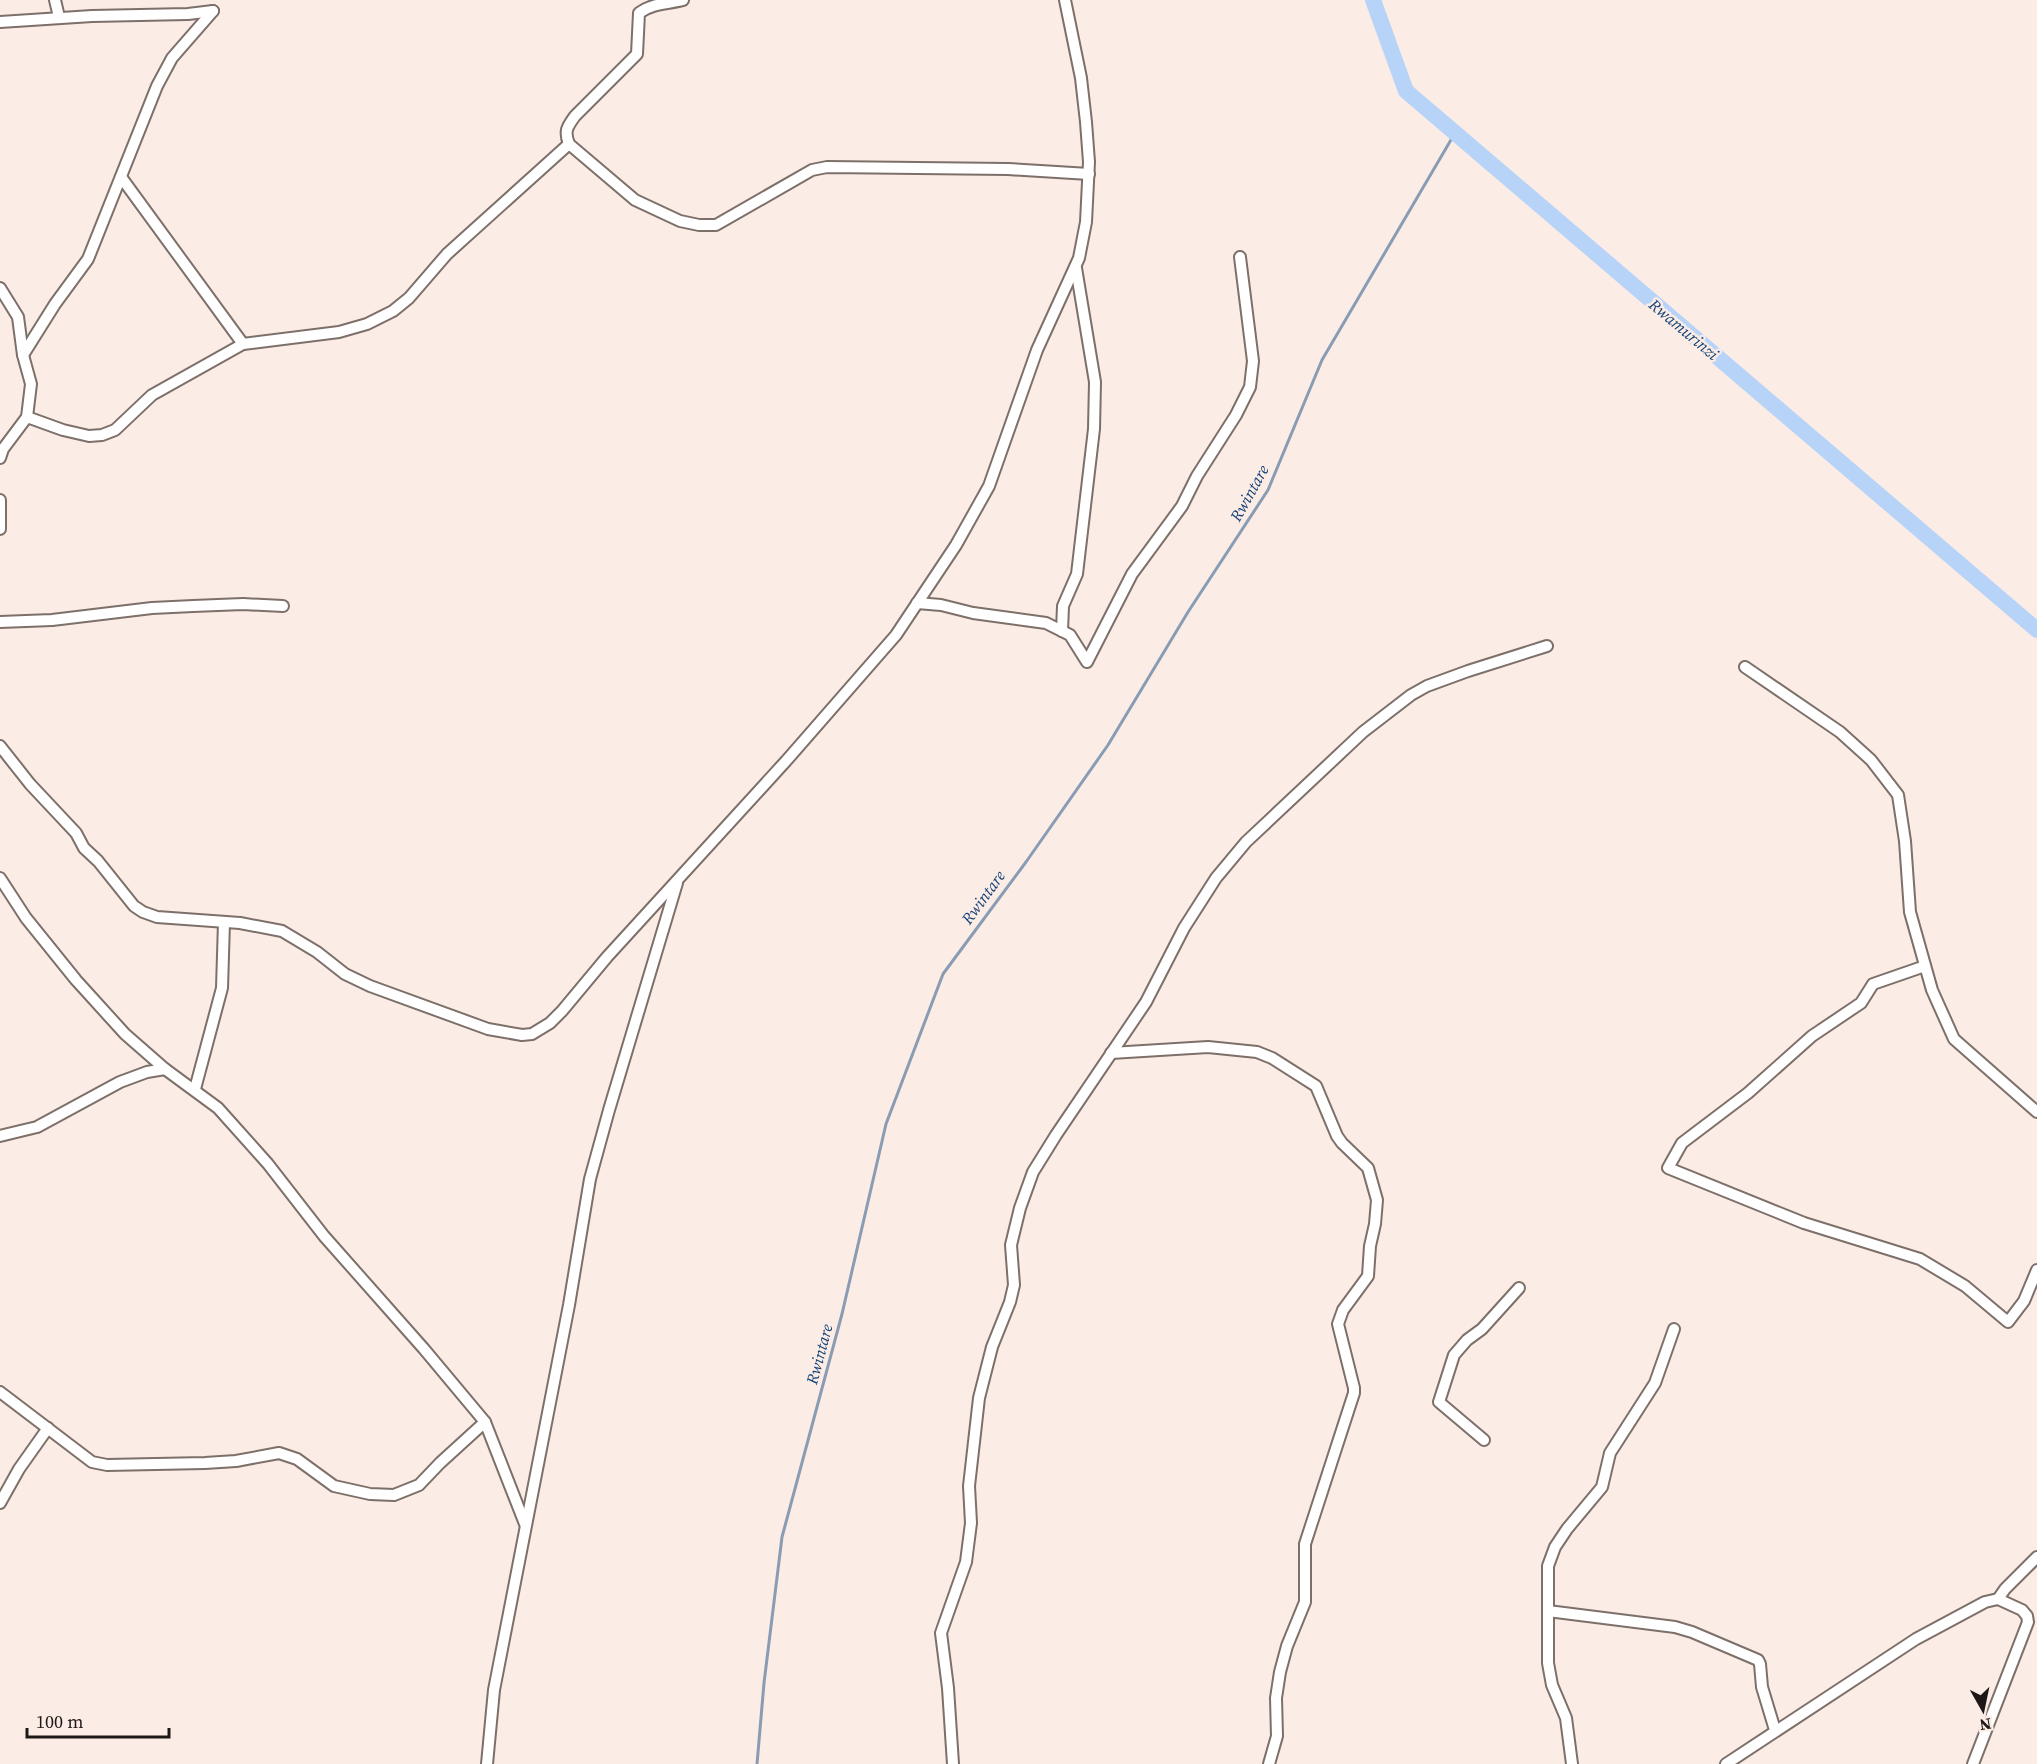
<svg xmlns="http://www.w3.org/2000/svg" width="2037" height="1764" viewBox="0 0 2037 1764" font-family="'Source Serif 4',serif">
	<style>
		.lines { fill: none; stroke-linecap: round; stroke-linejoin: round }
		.stream { stroke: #899cb4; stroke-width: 3 }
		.river { stroke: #b7d4f8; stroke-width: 16 }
		.minor-casing { stroke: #7d6f69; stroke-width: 14 }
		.minor { stroke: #fff; stroke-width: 10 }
		.labels { text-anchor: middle; stroke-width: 5; stroke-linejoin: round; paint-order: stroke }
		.water-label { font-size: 16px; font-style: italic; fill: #134276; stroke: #fcece6 }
	</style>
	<rect width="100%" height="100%" fill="#fcece6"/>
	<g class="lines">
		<!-- stream -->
		<polyline class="stream" points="757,1764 764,1683 782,1537 842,1314 886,1124 943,974 1026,862 1108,745 1188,612 1268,490 1322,360 1455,133"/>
		<!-- river -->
		<polyline class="river" points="1373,0 1406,91 2037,630"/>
		<defs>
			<g id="minor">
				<polyline points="55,0 59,17"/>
				<path d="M683,0C668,4 652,3 639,13L637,54L575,116C567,127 564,131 569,144L635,200L680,221L699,225H716L812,170L827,167L1008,169L1089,174"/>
				<polyline points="0,22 92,16 188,14 213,11"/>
				<polyline points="121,177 243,344"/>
				<polyline points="0,288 18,317 23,355 31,384 27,417 3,449 0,458"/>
				<polyline points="23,355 55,304 88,259 157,86 172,58 213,11"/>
				<polyline points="27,417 63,430 89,436 102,435 115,430 152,395 243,344 339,332 367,324 393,311 409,298 447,254 569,144"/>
				<polyline points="0,500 0,529"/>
				<polyline points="917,603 941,605 973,613 1046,623 1070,635 1087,662 1132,574 1182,506 1197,476 1236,415 1250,387 1253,361 1240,257"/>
				<polyline points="0,622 52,620 152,608 193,606 243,604 283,606"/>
				<polyline points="1062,631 1063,606 1077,574 1094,429 1095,382 1076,268"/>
				<polyline points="1745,667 1840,732 1871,760 1898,795 1905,841 1910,912 1932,990 1954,1039 2037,1112"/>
				<polyline points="0,746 30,784 76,833 84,848 98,861 134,906 143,912 157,917 240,923 282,931 317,952 345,974 370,986 488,1029 522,1035 532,1034 550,1023 562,1011 607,957 786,761 896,635 956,545 989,486 1037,350 1079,258 1086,222 1089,162 1086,122 1081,78 1065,0"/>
				<polyline points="0,878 26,918 76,980 125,1034 165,1069 218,1108 268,1164 324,1236 424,1349 485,1422 525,1524"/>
				<polyline points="1925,966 1873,984 1861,1003 1812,1036 1748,1093 1682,1143 1668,1168 1804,1223 1920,1259 1965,1286 2008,1322 2024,1301 2037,1270"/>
				<polyline points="1111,1053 1208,1047 1257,1052 1272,1058 1316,1086 1337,1136 1342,1143 1368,1168 1377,1200 1375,1224 1370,1246 1368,1276 1343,1310 1338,1324 1354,1388 1354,1393 1305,1544 1305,1602 1287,1646 1280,1672 1276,1698 1277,1736 1269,1764"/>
				<polyline points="195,1089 222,988 224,922"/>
				<polyline points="0,1136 37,1127 120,1082 147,1072 165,1069"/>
				<polyline points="0,1392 92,1462 107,1465 205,1463 236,1461 279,1453 297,1459 334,1486 370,1494 394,1495 419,1485 440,1463 485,1422"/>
				<polyline points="1484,1440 1439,1402 1454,1355 1467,1340 1482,1329 1519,1288"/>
				<polyline points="0,1503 19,1469 48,1428"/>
				<polyline points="1998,1599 2005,1589 2037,1557"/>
				<polyline points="1548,1611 1675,1627 1692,1632 1758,1660 1760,1664 1762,1687 1775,1730"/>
				<polyline points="487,1764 494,1690 569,1305 590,1179 609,1110 677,883"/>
				<polyline points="953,1764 948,1688 941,1633 966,1562 971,1523 969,1486 979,1398 992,1347 1010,1302 1014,1285 1011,1245 1020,1208 1033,1172 1056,1135 1146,1002 1184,928 1216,878 1246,842 1363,732 1411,695 1427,686 1468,671 1547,646"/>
				<polyline points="1572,1764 1566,1718 1552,1685 1548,1663 1548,1566 1555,1547 1567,1529 1602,1487 1610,1453 1655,1383 1674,1329"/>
				<polyline points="1726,1764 1916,1639 1985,1602 1998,1599 2022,1610 2027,1616 2028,1622 1973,1764"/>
			</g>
		</defs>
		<!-- minor casing -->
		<use href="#minor" class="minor-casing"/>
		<!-- minor -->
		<use href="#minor" class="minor"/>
	</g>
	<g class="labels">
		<!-- water labels -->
		<g class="water-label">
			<text transform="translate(1684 329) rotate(40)" y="6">Rwamurinzi</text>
			<text transform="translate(1249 493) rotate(-61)" y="6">Rwintare</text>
			<text transform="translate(983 897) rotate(-54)" y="6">Rwintare</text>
			<text transform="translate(819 1354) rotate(-75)" y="6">Rwintare</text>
		</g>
	</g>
	<!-- north arrow -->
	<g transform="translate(1983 1710) rotate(171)" stroke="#fcece6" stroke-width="4.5" paint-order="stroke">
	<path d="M0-4.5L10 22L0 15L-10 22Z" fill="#1d1816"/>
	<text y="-9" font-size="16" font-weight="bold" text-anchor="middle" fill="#1d1816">N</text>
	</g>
	<!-- scale -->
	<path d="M27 1728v9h142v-9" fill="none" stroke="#1d1816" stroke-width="3"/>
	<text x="36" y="1728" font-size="18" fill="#1d1816" stroke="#fcece6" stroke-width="4.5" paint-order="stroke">100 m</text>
</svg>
